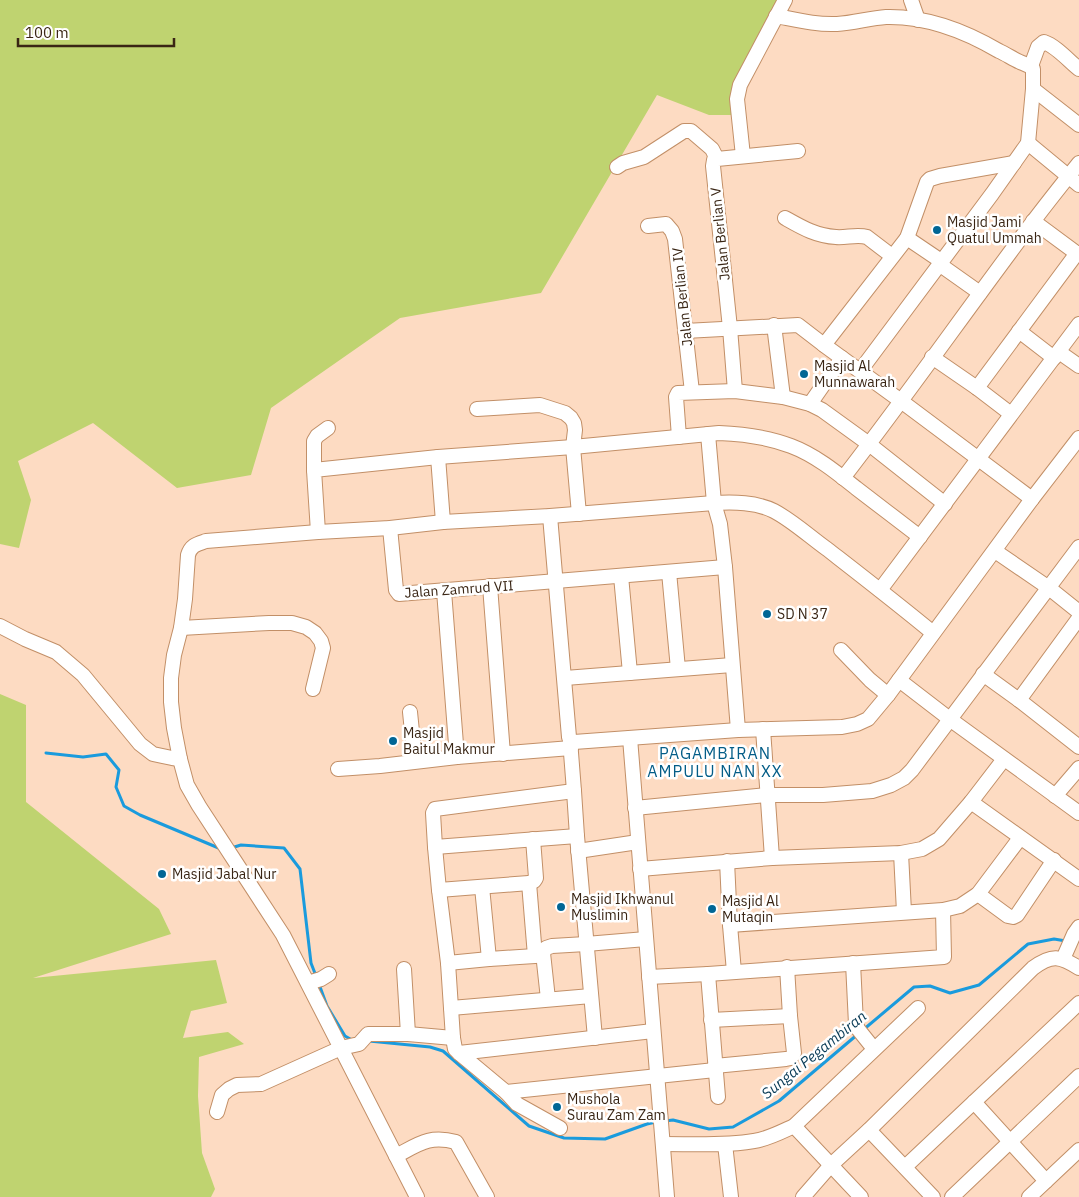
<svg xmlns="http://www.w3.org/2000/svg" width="1079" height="1197" viewBox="0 0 1079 1197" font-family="'IBM Plex Sans',sans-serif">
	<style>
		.green { fill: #bfd370 }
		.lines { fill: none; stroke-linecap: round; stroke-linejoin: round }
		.stream { stroke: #1a9bdd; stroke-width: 3 }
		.minor-casing { stroke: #c28f67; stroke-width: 16 }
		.minor { stroke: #fff; stroke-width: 14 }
		.poi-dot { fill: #016695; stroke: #fff; stroke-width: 2 }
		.labels { text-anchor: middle; stroke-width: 5; stroke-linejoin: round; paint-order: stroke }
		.poi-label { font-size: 14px; fill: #392514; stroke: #fff; text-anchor: start }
		.street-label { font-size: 14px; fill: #392514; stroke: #fff }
		.water-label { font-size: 15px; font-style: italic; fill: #083a55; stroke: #fff }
		.quarter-label { font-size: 16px; letter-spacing: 1px; fill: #045d87; stroke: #fff }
	</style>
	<rect width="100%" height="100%" fill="#fddbc2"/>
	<!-- green -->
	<g class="green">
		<polygon points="0,0 777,0 736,115 709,115 657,95 541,293 400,318 271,408 251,475 177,488 93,423 18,461 31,500 19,548 0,544"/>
		<polygon points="0,694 26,705 26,802 159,909 171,934 33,978 216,960 227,1003 191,1011 183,1038 228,1032 244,1044 199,1057 198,1096 202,1153 215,1189 211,1197 0,1197"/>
	</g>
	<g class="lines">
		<!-- stream -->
		<g class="stream">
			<polyline points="46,753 83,757 106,754 119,770 116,787 124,806 140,815 221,849"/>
			<polyline points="231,848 241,845 284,848 300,869 311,963 316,976"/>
			<polyline points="319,984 327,1006 345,1036 352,1040"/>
			<polyline points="863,1030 914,987 930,986 950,993 979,985 1028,944 1054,939 1066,941"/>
			<polyline points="369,1041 430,1047 443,1051 529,1126 564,1138 605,1139 647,1124 656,1122"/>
			<polyline points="665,1121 673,1120 709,1129 733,1127 779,1101 858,1034"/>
		</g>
		<defs>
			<g id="minor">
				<polyline points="911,0 918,20"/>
				<path d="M776,16C797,20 816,25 837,24C854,23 870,18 886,17C927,16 965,31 999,51C1006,54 1013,59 1020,62C1025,64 1029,65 1033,69V89L1028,143L992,194L860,371"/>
				<path d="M1031,66L1038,47L1044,42C1056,46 1069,61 1079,69"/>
				<polyline points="1033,89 1079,125"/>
				<polyline points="1028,143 1079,185"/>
				<polyline points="743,156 737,99 740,85 785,0"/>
				<polyline points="617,167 623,163 644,157 684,131 691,131 712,149 717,159"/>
				<path d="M785,218C801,227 816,236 836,237C846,238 857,234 867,237L892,256"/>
				<polyline points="1033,221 1079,255"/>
				<polyline points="648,226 666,224 672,231 675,239 692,392"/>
				<polyline points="907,238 941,261"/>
				<polyline points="939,264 980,293"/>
				<polyline points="774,325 783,397"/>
				<polyline points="685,331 798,325 824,345 901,401 1032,499"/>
				<polyline points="1019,331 1054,358"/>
				<polyline points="824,345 907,238 927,182 930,179 940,176 1014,163"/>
				<polyline points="1059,352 1079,366"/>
				<polyline points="932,357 977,388 1011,414"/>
				<polyline points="977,388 1077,253"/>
				<polyline points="735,391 730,328 713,166 714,160 717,159 798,151"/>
				<polyline points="810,404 842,358"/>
				<polyline points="477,409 540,405 565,413 571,418 574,423 575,430 573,447 579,514"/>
				<polyline points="708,434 714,503 720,524 725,567 738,730"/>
				<polyline points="679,437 676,397 678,393 735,391 783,397 810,404 822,410 869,444 945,504"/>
				<polyline points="438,457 443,522"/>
				<polyline points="314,470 314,441 317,436 328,428"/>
				<path d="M843,478C908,394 968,308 1032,223C1047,203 1063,183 1079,163"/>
				<polyline points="550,516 569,737 570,740 574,791 577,836 595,1038"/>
				<polyline points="390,528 396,590 399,594 725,567"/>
				<path d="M318,532L314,470L438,457L573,447L719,433C743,434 768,437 791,446C815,455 836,472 856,488C877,504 899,521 920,537"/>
				<polyline points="995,551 1049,588 1079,612"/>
				<polyline points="669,572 678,669"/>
				<polyline points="621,576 630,673"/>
				<polyline points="490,586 503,754"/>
				<polyline points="880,590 1079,324"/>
				<polyline points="444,591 457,757"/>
				<polyline points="0,626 25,639 56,652 83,675 140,744 153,754 172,758 180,759"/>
				<polyline points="181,628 269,623 292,623 306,627 315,633 321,641 323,648 313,689"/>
				<polyline points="841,650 870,680 888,695"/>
				<polyline points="983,674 1019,700 1079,747"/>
				<polyline points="565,678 732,665"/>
				<polyline points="899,680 951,720 1079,813"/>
				<polyline points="1019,700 1079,618"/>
				<polyline points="410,712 415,761"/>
				<polyline points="763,729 772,858"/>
				<polyline points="630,738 667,1197"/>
				<polyline points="570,740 574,742 738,730 842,727 857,724 868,719 888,695 1032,499 1079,438"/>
				<polyline points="338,769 380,766 457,757 571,748"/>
				<polyline points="1055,796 1079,768"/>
				<polyline points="971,802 1079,879"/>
				<polyline points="635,808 767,795 823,795 872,791 891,785 904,778 912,770 1079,547"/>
				<polyline points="435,847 577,836"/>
				<polyline points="578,851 638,842"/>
				<polyline points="901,853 904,912"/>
				<polyline points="727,861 730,925 734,972"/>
				<polyline points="640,869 772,858 901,853 922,849 939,839 971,802 1004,759"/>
				<polyline points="529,883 535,956"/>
				<polyline points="482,887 489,959"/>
				<polyline points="439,890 529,883 534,881 536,878 533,839"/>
				<polyline points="978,894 1008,916 1013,917 1017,915 1054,860"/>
				<polyline points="730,925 943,910 960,906 978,894 1020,838"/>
				<polyline points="543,953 548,999"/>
				<polyline points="1063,959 1074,934 1079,927"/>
				<polyline points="448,963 489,959 535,956 543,953 546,948 552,946 586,944 646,939"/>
				<polyline points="853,963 856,1024 858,1029 874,1049"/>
				<polyline points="404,969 408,1034"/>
				<polyline points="708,974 718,1097"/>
				<polyline points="649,977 708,974 944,957 943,910"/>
				<polyline points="308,983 321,979 329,974"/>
				<polyline points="451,1008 591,996"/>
				<polyline points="711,1020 790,1016"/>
				<polyline points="459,1053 653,1031"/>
				<polyline points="715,1066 786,1059 791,1058 794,1053 790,1016 787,967"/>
				<polyline points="506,1092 715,1070"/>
				<polyline points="974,1102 1046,1181"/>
				<polyline points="217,1112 222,1095 229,1089 237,1085 261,1084 341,1048 359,1044 368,1034 408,1034 453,1038"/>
				<polyline points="794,1126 861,1197"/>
				<polyline points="560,1128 517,1104 506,1092 459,1053 455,1049 453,1038 448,963 439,890 435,847 433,813 435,809 574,791"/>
				<polyline points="869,1130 933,1197"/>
				<path d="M663,1144C693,1144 724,1146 754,1141C768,1139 781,1132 794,1126L918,1008"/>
				<polyline points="725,1144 731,1197"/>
				<path d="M396,1156C419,1144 429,1135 456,1142L487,1197"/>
				<polyline points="905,1167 1079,1003"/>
				<path d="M417,1197L283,935L199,806L187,785L180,759L174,728L171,702V678L174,655L181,628L185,599L188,555C191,545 197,544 206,541L318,532L390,528L443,522L550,516L714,503C734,502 756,502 774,511C793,521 810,537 827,549C863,577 898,604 933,633"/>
				<path d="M803,1197L831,1165L869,1130L1033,968C1052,954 1060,956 1079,968"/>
				<polyline points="952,1197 1079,1076"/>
				<polyline points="1029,1197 1079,1150"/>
			</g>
		</defs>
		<!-- minor casing -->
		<use href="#minor" class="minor-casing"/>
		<!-- minor -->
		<use href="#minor" class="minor"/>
	</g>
	<!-- markers -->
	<g class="poi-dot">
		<circle cx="937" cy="230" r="5"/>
		<circle cx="804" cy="374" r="5"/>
		<circle cx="767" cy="614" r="5"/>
		<circle cx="393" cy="741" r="5"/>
		<circle cx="162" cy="874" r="5"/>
		<circle cx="561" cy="907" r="5"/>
		<circle cx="712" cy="909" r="5"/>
		<circle cx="557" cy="1107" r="5"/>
	</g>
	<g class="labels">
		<!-- poi labels -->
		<g class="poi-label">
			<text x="947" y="227">Masjid Jami<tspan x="947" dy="16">Quatul Ummah</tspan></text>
			<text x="814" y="371">Masjid Al<tspan x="814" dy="16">Munnawarah</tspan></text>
			<text x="777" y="619">SD N 37</text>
			<text x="403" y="738">Masjid<tspan x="403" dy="16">Baitul Makmur</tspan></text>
			<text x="172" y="879">Masjid Jabal Nur</text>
			<text x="571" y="904">Masjid Ikhwanul<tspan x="571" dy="16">Muslimin</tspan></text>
			<text x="722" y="906">Masjid Al<tspan x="722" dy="16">Mutaqin</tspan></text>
			<text x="567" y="1104">Mushola<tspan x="567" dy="16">Surau Zam Zam</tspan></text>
		</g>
		<!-- street labels -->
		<g class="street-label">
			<text transform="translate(720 234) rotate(-96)" y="5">Jalan Berlian V</text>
			<text transform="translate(682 297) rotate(-96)" y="5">Jalan Berlian IV</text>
			<text transform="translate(459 589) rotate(-4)" y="5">Jalan Zamrud VII</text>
		</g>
		<!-- water labels -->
		<g class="water-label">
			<text transform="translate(814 1055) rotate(-39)" y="5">Sungai Pegambiran</text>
		</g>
		<!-- quarter labels -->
		<g class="quarter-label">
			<text x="715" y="759">PAGAMBIRAN<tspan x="715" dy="18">AMPULU NAN XX</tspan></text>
		</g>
	</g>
	<!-- scale -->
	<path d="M18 38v8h156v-8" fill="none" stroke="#392514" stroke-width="2.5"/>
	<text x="25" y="38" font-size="15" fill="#392514" stroke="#ffffff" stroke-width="4" paint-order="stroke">100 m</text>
</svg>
